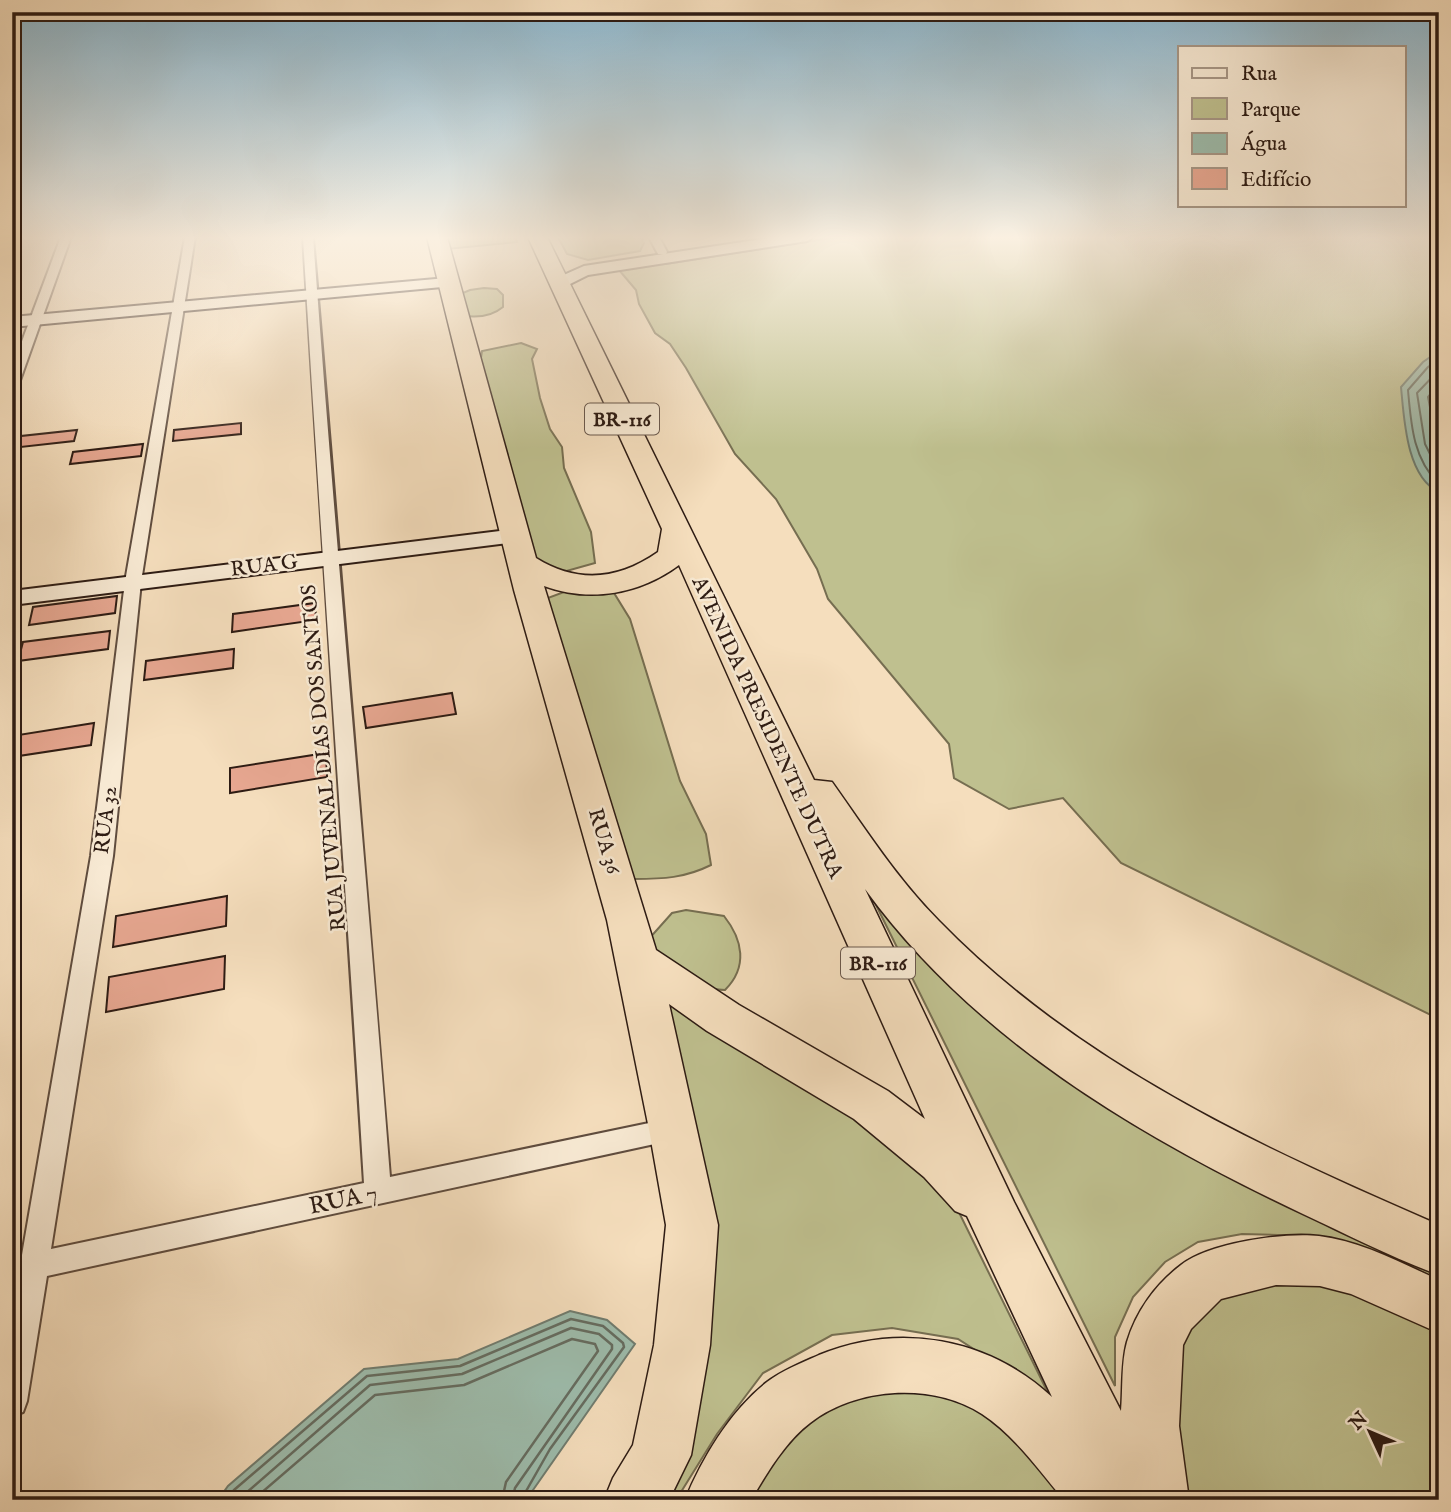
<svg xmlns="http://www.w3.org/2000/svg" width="1451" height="1512" viewBox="0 0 1451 1512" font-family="'IM FELL English',serif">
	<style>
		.green { fill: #bfc08f; stroke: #766e51; stroke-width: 2 }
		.water { fill: #9dbcac; stroke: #707c6f; stroke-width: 2 }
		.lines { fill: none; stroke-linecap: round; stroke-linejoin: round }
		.shore-far1 { stroke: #656c60; stroke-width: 2 }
		.shore { stroke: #656c60; stroke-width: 2.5 }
		.building { fill: #e7a791; stroke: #2d1b13; stroke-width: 2 }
		.street-casing { stroke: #5f4c3e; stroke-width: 4 }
		.secondary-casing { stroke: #2d1b13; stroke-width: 4 }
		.highway-casing { stroke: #2d1b13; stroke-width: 3 }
		.street { fill: #f8ead4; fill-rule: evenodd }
		.secondary { fill: #f8ead4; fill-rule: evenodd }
		.highway { fill: #f5debd; fill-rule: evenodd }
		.labels { text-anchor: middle; stroke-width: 5; stroke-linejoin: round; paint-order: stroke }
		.shield { fill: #f8ead4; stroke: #6a594d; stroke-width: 2 }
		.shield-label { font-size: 19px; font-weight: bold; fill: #2d1b13 }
		.street-label { font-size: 21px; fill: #2d1b13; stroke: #f8ead4 }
		.near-street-label { font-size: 24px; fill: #2d1b13; stroke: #f8ead4 }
	</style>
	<rect width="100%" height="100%" fill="#f5debd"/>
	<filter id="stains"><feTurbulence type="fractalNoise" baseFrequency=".00286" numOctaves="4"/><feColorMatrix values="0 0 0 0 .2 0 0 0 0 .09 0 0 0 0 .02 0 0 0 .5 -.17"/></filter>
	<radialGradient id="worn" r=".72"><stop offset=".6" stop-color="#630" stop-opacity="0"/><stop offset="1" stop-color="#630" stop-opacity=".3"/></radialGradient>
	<!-- green -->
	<g class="green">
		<polygon points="443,237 515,237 517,242 447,249"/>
		<polygon points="558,237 641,237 644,243 640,251 588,260 567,254"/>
		<polygon points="837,237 1439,237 1439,1019 1121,863 1063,798 1009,809 954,778 949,744 828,599 817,569 776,499 735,454 686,368 670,344 655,333 639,304 636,290 619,270 656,261 666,264"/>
		<path d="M484,288L497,289L503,295V307C491,317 474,318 459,315L451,298L470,290Z"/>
		<polygon points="521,343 537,349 532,359 540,398 550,429 562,447 564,468 591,532 595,563 563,572 540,568 525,536 477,384 482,351"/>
		<path d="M593,589L614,593L630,619L680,781L706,834L711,865C685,878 663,879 634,879L545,599L564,592Z"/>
		<polygon points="873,899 950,980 1439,1267 1439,1282 1311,1236 1242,1234 1198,1242 1165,1262 1133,1297 1115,1337 1115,1386"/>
		<path d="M686,910L724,916C743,940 748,967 725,990C687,989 670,968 647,941L672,913Z"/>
		<polygon points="644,967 842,1098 945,1184 1051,1399 958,1339 892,1328 832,1335 763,1373 717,1434 676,1500 656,1500 697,1391"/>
		<polygon points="1294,1271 1439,1319 1439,1500 1192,1500 1176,1465 1167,1340 1186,1306"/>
		<polygon points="863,1379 998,1409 1070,1500 731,1500 764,1444"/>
	</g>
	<!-- water -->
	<g class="water">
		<path d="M1439,351V492C1406,477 1404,417 1401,387L1423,362Z"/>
		<polygon points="570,1311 607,1320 635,1344 526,1500 218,1500 228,1486 364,1369 458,1359"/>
	</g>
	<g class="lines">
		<!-- shore-far1 -->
		<g class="shore-far1">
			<path d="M1439,359L1428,367L1408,390C1411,424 1413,459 1439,484"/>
			<polyline points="1439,370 1417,393 1425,444 1439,472"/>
			<polyline points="1439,384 1428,397 1439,453"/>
		</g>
		<!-- shore -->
		<g class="shore">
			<polyline points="227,1500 234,1490 367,1376 460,1366 571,1319 603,1326 623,1343 624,1347 550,1449 521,1500"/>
			<polyline points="238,1500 370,1385 462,1374 571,1328 599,1334 612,1345 612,1349 515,1488 512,1500"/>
			<polyline points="253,1500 375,1395 464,1385 572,1339 595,1344 598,1351 506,1482 502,1500"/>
		</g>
	</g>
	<!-- building -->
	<g class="building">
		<polygon points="241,423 241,434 173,441 174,430"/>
		<polygon points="77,430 74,441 12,448 12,437"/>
		<polygon points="143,444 141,456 70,464 73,452"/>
		<polygon points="117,596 115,613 29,625 33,607"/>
		<polygon points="315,603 316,620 232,632 233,614"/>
		<polygon points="110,631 108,649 18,661 23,642"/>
		<polygon points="234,649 233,668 144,680 146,661"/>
		<polygon points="452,693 456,714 366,728 363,707"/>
		<polygon points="94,723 91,745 12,757 12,736"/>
		<polygon points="326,753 327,777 230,793 230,768"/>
		<polygon points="227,896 226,926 113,947 116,916"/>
		<polygon points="225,956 224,989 106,1012 109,977"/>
	</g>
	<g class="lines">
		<defs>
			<g id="street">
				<polygon points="61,237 71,237 18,386 12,390 12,368"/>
				<path d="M185,237H195L141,582L113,856L51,1249L364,1183C345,868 321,553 303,237H313C336,551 366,864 390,1177L673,1118L682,1121L686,1129L682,1137L673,1140L47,1276L27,1401L23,1412L12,1416V1311L17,1282L12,1283V1257L22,1255L91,856L125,582Z"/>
				<polygon points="649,237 659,237 667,252 666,254 658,254"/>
			</g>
			<g id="secondary">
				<polygon points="776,237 814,237 807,241 588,275 570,284 567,292 561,294 553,289 557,278 584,266"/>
				<polygon points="447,278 455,283 453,286 12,327 12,317"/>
				<polygon points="516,529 524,531 527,536 524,541 12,605 12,591"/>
			</g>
			<path id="highway" d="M427,237H447L536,558C578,584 618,580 658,552L662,529L528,237H547L814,780L832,782C866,830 898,880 939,921C1078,1064 1259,1147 1439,1225V1275C1393,1258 1348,1235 1303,1214C1138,1136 974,1039 865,889L1014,1202L1121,1411C1123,1389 1121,1363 1127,1342C1136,1311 1156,1284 1181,1265C1209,1243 1284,1232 1319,1236C1361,1241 1401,1263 1439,1280V1333L1351,1294L1320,1286L1276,1285L1221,1299L1191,1329L1183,1345L1179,1426L1189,1500H1064C1039,1470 1014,1435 982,1414C933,1382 856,1387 810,1423C785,1442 767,1473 751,1500H685C702,1458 731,1410 767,1382C783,1370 801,1363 819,1355C900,1322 988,1338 1052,1397L967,1216L955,1211L924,1177L854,1119L707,1031L669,1004L718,1225L710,1345L691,1455L669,1500H604L613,1478L633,1445L654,1345L666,1225L649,1129L607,920L514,590ZM679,565L925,1119L888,1091L739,1005L656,950L544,586C590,603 640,594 679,565Z"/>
		</defs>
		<!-- street casing -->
		<use href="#street" class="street-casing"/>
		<!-- secondary casing -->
		<use href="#secondary" class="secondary-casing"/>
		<!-- highway casing -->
		<use href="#highway" class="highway-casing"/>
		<!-- street -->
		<use href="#street" class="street"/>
		<!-- secondary -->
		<use href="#secondary" class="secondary"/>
		<!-- highway -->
		<use href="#highway" class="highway"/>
	</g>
	<!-- sky -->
	<linearGradient id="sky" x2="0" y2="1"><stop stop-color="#8ab7d0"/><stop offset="0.53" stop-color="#faf0e1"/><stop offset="1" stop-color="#faf0e1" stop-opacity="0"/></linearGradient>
	<rect width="1451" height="449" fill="url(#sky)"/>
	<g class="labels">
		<!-- shield labels -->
		<g class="shield">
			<rect x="585" y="403.5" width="74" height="31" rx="5"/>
			<rect x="841" y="947.5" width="74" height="31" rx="5"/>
		</g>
		<g class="shield-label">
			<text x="622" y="426">BR-116</text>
			<text x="878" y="970">BR-116</text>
		</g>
		<!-- street labels -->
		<g class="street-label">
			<text transform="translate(264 565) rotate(-7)" y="7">RUA G</text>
			<text transform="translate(768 727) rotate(65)" y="7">AVENIDA PRESIDENTE DUTRA</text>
			<text transform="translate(323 758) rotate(-95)" y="7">RUA JUVENAL DIAS DOS SANTOS</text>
			<text transform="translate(105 820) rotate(-83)" y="7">RUA 32</text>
			<text transform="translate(605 841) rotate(73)" y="7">RUA 36</text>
		</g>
		<!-- near-street labels -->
		<g class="near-street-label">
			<text transform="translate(343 1199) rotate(-12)" y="8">RUA 7</text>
		</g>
	</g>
	<!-- margin -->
	<rect width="1451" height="1512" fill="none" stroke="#f5debd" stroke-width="42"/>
	<rect x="14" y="14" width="1423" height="1484" fill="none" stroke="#2d1b13" stroke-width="3.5"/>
	<rect x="21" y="21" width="1409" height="1470" fill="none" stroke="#2d1b13" stroke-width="2"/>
	<!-- legend -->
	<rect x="1178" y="46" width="228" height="161" fill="#f8ead4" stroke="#a79787" stroke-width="2"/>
	<rect x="1192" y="68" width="35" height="10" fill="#f8ead4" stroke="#a79787" stroke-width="2"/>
	<text x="1241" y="80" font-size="21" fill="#2d1b13">Rua</text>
	<rect x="1192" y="98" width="35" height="21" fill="#bfc08f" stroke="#a79787" stroke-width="2"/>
	<text x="1241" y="116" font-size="21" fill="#2d1b13">Parque</text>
	<rect x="1192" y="133" width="35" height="21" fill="#9dbcac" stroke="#a79787" stroke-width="2"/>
	<text x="1241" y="150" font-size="21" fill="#2d1b13">Água</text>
	<rect x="1192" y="168" width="35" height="21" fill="#e7a791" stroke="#a79787" stroke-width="2"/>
	<text x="1241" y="186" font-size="21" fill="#2d1b13">Edifício</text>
	<!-- north arrow -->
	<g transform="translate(1370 1432) rotate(314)" stroke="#f8ead4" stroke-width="5" paint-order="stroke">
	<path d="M0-5L12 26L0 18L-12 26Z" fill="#2d1b13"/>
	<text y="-10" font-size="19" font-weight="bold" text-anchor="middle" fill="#2d1b13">N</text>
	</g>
	<rect width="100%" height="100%" filter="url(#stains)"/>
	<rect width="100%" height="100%" fill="url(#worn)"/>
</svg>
